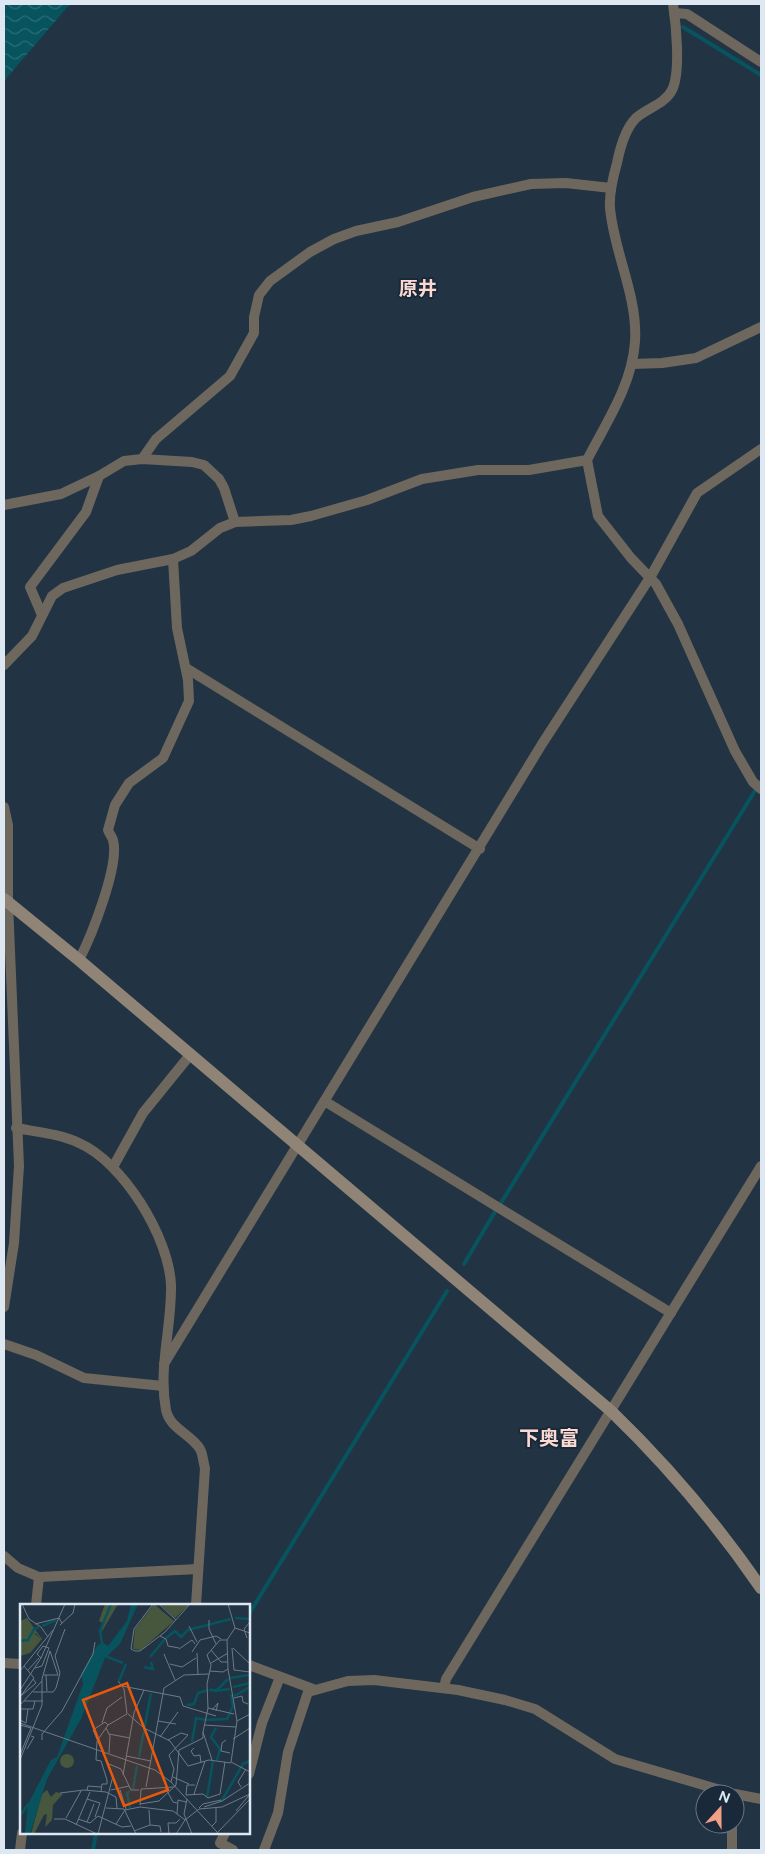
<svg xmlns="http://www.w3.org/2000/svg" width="765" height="1854" viewBox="0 0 765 1854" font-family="Figtree,'Noto Sans JP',sans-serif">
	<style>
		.water { fill: url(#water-waves) }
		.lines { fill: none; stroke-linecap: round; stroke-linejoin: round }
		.stream { stroke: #07545e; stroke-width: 4 }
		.street { stroke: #6e675e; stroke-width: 10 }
		.secondary { stroke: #8f8476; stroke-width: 12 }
		.labels { text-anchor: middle; stroke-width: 4; stroke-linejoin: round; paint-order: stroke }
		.neighbourhood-label { font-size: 19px; font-weight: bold; fill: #fbd9d0; stroke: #192939 }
		.quarter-label { font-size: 20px; font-weight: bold; fill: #fbd9d0; stroke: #192939 }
		.inset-river { fill: none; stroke: #07545e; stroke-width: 2.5 }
		.inset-road { fill: none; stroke: #6d7b89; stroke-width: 1 }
		.view { fill: #e8590c; fill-opacity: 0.15; stroke: #e8590c; stroke-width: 2.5 }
		.inset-edge { fill: none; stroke: #dee8f3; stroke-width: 2.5 }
	</style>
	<defs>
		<pattern id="water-waves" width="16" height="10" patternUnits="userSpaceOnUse" patternTransform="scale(1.25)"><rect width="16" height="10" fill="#07545e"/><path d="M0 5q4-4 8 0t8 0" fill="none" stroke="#2b6d76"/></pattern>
	</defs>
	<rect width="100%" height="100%" fill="#223343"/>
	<!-- water -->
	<polygon class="water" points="4,4 70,4 4,81"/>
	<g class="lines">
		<!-- stream -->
		<g class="stream">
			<polyline points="683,27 761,75"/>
			<polyline points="501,1203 761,781"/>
			<polyline points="464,1264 496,1210"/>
			<polyline points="249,1614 447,1291"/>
			<polyline points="93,1850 96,1833"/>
		</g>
		<!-- street -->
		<g class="street">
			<polyline points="674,13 687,14 761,62"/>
			<polyline points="632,364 662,363 696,358 761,327"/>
			<polyline points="142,459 156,439 230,376 254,333 254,317 259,295 270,281 310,252 334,239 356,231 398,222 473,197 531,184 566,183 611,188"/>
			<polyline points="587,460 598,516 631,558 656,584 678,624 735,751 753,782 761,789"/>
			<polyline points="4,505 61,494 99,476 124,461 142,459 192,462 204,465 219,479 224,488 235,522"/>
			<polyline points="42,615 30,587 86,512 99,476"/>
			<path d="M4,665L32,636L52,596L63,588L117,570L173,559L191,551L220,528L235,522L291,520L311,516L367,500L422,479L478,470H529L587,460C606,423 632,385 635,342C638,296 614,253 610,208C609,193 613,177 617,163C620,148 625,129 636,118C647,108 665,104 672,90C681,72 676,24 673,4"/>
			<polyline points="186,668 480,849"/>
			<polyline points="4,807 8,825 8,903 19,1166 14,1243 4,1307"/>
			<path d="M79,960C91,937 120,865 113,840C112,837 109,833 108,830L115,805L129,783L163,758L189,701L188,680L177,628L173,559"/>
			<polyline points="326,1102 671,1313"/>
			<path d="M16,1128C37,1132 60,1134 79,1143C123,1162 169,1237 171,1285C172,1327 158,1367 166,1410C170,1429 191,1434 200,1449C203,1454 203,1462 205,1468L196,1605"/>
			<polyline points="113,1167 143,1113 190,1055"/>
			<polyline points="4,1344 36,1355 84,1378 163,1386"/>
			<polyline points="164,1364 542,744 651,576 697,493 761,449"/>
			<polyline points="4,1556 18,1568 39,1577 198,1569"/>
			<polyline points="36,1605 39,1577"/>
			<polyline points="4,1663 21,1664"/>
			<polyline points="249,1665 313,1689"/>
			<polyline points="444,1688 446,1679 761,1166"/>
			<polyline points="249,1774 262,1723 280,1677"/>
			<polyline points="735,1794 761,1799"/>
			<polyline points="225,1833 220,1843 233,1850"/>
			<polyline points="20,1850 22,1833"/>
			<polyline points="264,1850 278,1813 288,1752 308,1692 348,1681 374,1680 458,1690 505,1700 535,1709 615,1759 734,1794"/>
			<polyline points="732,1850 732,1824"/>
		</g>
		<!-- secondary -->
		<path class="secondary" d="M4,899L79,960L611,1411C667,1465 717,1524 761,1588"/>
	</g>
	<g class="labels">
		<!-- neighbourhood labels -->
		<g class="neighbourhood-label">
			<text x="418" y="295">原井</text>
		</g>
		<!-- quarter labels -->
		<g class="quarter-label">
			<text x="549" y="1445">下奥富</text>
		</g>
	</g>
	<!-- overview -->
	<g transform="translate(20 1604)">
		<rect width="230" height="230" fill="#223343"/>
		<path d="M0,17L21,35L10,49L0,52Z" fill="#46573d"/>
		<path d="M7,14L22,35L11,48L0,52V48L14,42L20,34L17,30L0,25V17ZM27,186L31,193L36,188L43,190L33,201L32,216L25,223L27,210L24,211L14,230H11L22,190Z" fill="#46573d"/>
		<path d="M85,0H98L81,29L83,19L79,17ZM134,0L154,17L121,46L113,45L115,25ZM140,0H168V2L155,14Z" fill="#46573d"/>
		<path d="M40 157a7 7 0 1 1 14 0a7 7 0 1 1-14 0Z" fill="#46573d"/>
		<path d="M111,0H118L100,40L85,54L61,115L27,175L10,230H5L8,200L31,156L37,153L63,80L61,70L77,42L82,38L88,42L107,17Z" fill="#07545e"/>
		<path class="inset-river" d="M215,14L230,15M22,22L36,16M146,34L155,27L161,33L168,26L211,15M0,37L8,36L14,25L19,23M82,39L80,27L91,0M85,52L103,59M130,53L145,35M124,63L133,65L131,58M210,74L229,71M99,77L106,60M213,83L230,79M189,86H197L208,75M194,87L210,85M214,92L230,83M167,101L174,100L178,89L188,86M186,116L207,115L213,102L211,90M196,124L191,133L200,145L197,156M172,138L176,114L185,116M119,153L131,89M113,185L117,162M187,193L193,157M201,198L223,160L230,157M110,204L107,189L110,187M0,212L9,199"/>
		<path class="inset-road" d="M2,0L9,15L21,23L28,33M139,0L156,16M208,0L215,24M189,16V25L196,40M15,20L39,14L42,19M40,21L53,9L55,0M169,22L177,38M230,29L215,24L207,36L208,65L217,117L211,158L230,168M140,32L146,35L148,42L159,44M227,34L224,25L230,18M207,36H200L187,51L191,61L187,80L188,104L214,110M212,44L214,66L230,68M213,44L230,60M159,45L172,36L175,40M191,46L201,58H208M115,47H120L145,28L170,0M115,47L111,45L114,25L133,0M172,48L180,36L196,32L201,35M177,49L178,71M144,50L155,76M191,59L208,49M150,60L162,63L176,54M15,64L22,62L29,44L23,42L17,50L21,54M8,66L19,54M0,67L33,26M190,67L203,68L208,65M26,71L27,87M102,82L160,93L163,102L196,112M0,86L21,54L45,0M13,88H33L36,84L40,69L35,52L45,25M2,91L16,79L13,75M0,93L14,74L4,62M214,94L222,92L223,98L228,100M4,97H23M0,101L22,77M188,104L183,128L192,156M0,105H13L15,97M192,106L198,99L196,107M108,110L124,124L150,137L168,162L189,156L211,159M0,116L6,119L8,105M138,117L156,120M217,117L230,110V99M0,119L135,166L151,178L197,228M82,119L87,104L102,93M0,121L11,124L0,151M184,121L216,123M86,124L90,132L89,149M89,130L110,134M140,133L158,108M213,135L230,124M22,136V130L42,107L73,50L75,38M148,136L161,129L168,131L149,151L154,165L151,178M206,136L202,139L201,147L210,149M174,144L171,147L174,152L180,151L181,159M7,145L14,133L11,132M106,152L131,157M0,156L22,101V75L30,47L38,71H24M89,160L101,165L111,186H119M103,171L114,109L124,86M153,173L169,180M126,183L144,84L164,71L189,70M145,183L153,198L157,199M221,183L218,178L226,165M67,186L68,182L81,183M91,186L109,182M100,186L106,205M81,188L82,180H87V176L81,157L76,156L77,137L88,121L107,110L104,85L98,77M40,189L64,186L86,188L96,193L97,204M174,190L185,157M166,191L183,190L188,194L200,190L205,158M166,191L167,181H175M67,195L80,199L75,213M167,195L164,210L172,230M120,200L139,197L156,181L159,146L183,134V128M120,201L121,185L154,183M184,203L202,197L230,179M86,204L104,205L116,230M179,204L183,200L201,196M129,206L130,221L140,222L141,228M216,207L230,190M157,210L158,196L166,198M46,214L61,187M34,215H45L77,230M58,215L70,219L78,212L102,223L111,222M67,218L74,200M96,220L105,206L120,203L153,207L165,216M56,221L70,188M192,222L196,218V204M114,227L130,221M78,230L93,172L73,126L85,118L88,121M149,230L148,219H156L160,215M156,230L165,216L179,205L202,203L230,190M196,230L230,195"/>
		<path class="view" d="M107,79L148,186L104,202L63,96Z"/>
		<rect width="230" height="230" class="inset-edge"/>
	</g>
	<!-- border -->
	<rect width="765" height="1854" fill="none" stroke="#dee8f3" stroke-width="10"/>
	<!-- north arrow -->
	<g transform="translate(720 1809) rotate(21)"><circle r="24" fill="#192939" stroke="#687583"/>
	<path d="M0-4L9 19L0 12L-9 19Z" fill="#f49e87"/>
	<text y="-8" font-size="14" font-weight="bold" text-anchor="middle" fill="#dee8f3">N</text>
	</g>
</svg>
